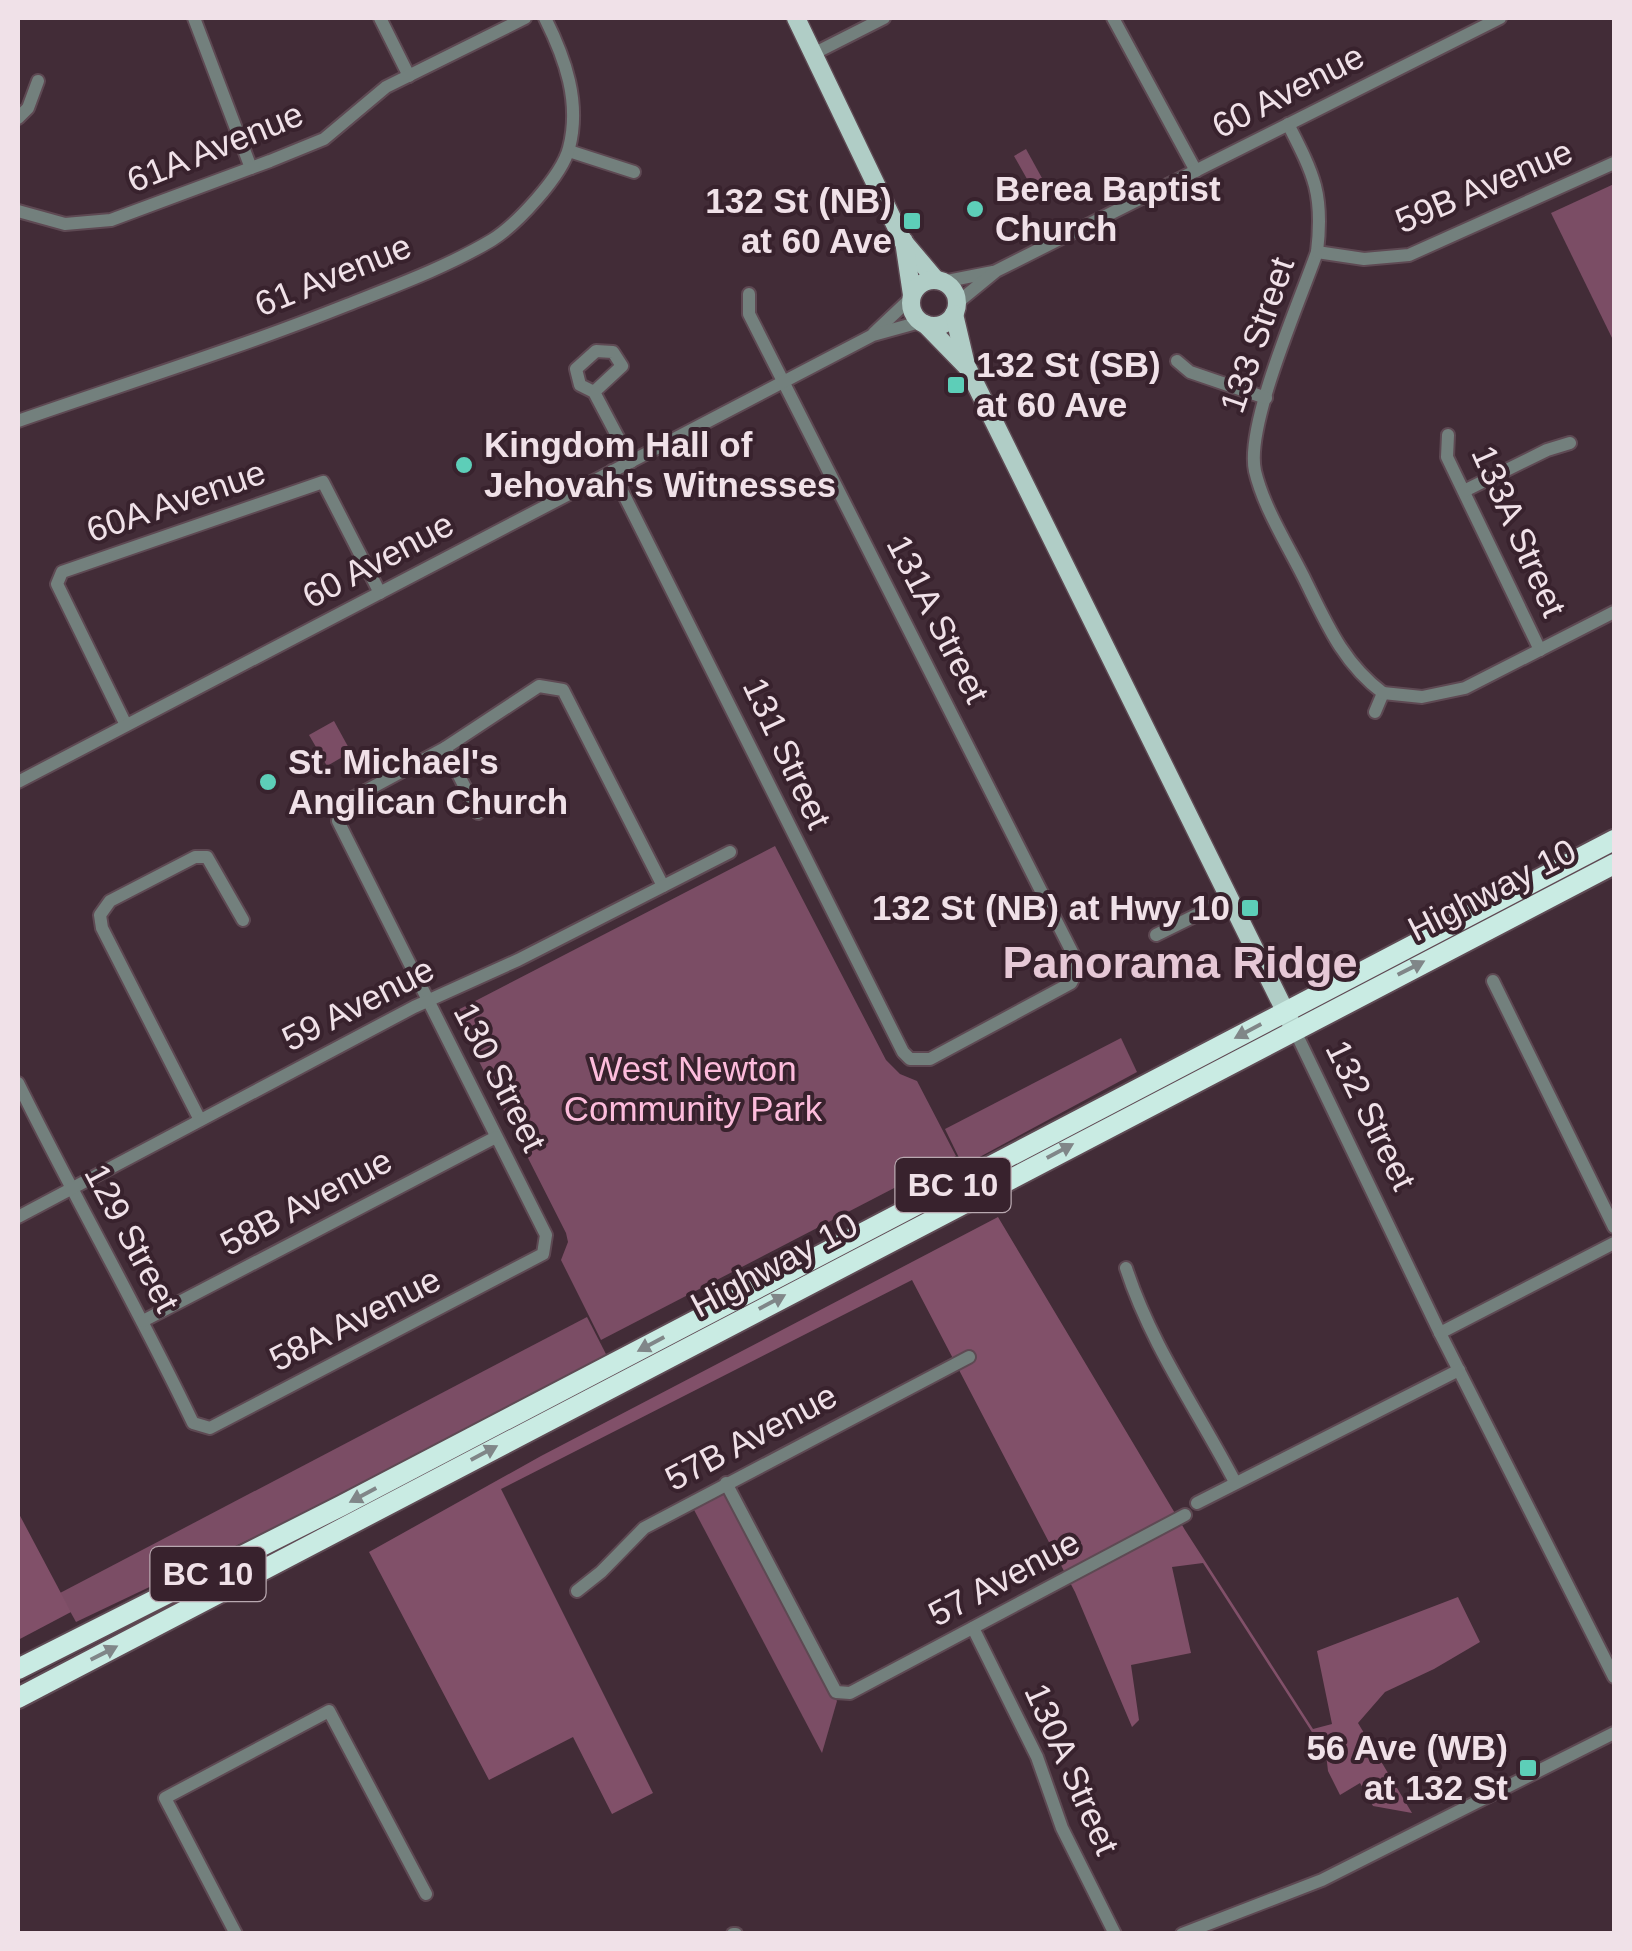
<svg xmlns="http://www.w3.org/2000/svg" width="1632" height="1951" viewBox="0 0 1632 1951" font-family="Arial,sans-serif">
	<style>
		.green { fill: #7b4d65 }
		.forest { fill: #815069 }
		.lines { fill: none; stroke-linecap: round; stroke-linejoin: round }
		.minor-casing { stroke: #5e4953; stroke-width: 16 }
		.major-casing { stroke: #5e4953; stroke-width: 21 }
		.highway-casing { stroke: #5e4953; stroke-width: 24 }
		.minor { stroke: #73807d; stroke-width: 12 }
		.major { stroke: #b0cdc6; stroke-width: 18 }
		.highway { stroke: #c9ebe3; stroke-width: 20 }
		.oneway { fill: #808688 }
		.poi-dot { fill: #5dceb8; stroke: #38222d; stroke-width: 4 }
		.labels { text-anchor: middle; stroke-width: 8; stroke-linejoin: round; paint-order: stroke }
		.shield { fill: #38222d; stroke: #b9a8b0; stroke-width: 2.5 }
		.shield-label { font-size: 32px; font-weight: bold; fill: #f0e1e8 }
		.street-label { font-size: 35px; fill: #f0e1e8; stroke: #38222d }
		.poi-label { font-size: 35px; font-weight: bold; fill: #f0e1e8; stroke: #38222d; text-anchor: start }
		.park-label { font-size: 35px; fill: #fdbcdc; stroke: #38222d }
		.district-label { font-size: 45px; font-weight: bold; fill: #e6c8d6; stroke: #38222d }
	</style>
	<rect width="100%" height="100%" fill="#422c37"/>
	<!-- green -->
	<g class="green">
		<polygon points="1026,149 1048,189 1036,195 1014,156"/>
		<polygon points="1614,184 1614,342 1551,213"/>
		<polygon points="334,721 351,752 327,766 309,735"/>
		<polygon points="775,846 886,1060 900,1074 917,1081 956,1156 601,1340 561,1260 568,1242 566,1233 454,1012"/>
		<polygon points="1121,1038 1137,1072 963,1166 945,1129"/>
		<polygon points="587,1317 607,1356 271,1529 76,1622 60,1593"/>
		<polygon points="725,1489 736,1501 837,1701 822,1753 692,1506"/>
	</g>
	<!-- forest -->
	<g class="forest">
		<polygon points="998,1217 1185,1530 1313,1729 1332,1724 1317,1651 1458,1597 1480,1642 1434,1669 1385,1692 1358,1723 1412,1813 1373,1806 1360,1783 1340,1795 1328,1771 1326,1754 1203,1563 1172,1567 1191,1653 1131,1665 1139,1720 1132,1727 1075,1592 912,1280 501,1489 653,1793 612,1814 573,1737 489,1780 369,1552 541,1456"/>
		<polygon points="18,1512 71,1612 18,1640"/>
	</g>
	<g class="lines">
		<defs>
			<g id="minor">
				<polyline points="194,18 251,168"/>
				<polyline points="380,18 409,76"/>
				<polyline points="1113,18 1196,171"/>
				<polyline points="813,54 884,18"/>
				<polyline points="18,118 28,108 38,81"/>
				<path d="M1288,124C1314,175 1324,194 1317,252C1300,301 1245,425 1255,471C1264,509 1289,547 1306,582C1327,625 1344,664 1383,693L1375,712"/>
				<polyline points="569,151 634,172"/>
				<polyline points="18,211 65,224 111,220 270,161 324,139 386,87 525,18"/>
				<polyline points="1317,252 1364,259 1409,255 1614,163"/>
				<polyline points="942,282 993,272"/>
				<polyline points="957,303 996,271 1500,18"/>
				<polyline points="874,333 911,298"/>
				<polyline points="1177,361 1190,372 1266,398"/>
				<polyline points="594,392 622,366 613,352 596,351 576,369 580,385 594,392 631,462"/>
				<path d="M18,421C127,383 239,348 347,305C395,286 447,267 492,240C516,225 562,176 569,148C581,102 565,58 545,18"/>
				<polyline points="1448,435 1447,457 1540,650"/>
				<polyline points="612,471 903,1052 910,1059 930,1059 1071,983 1077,970 1074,956 749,314 749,294"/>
				<polyline points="1464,491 1547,450 1570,443"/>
				<polyline points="1383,693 1422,697 1465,688 1614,612"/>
				<polyline points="126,725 57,584 62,572 323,482 380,593"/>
				<polyline points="445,748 478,813"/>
				<polyline points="18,782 873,335 920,322"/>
				<polyline points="1156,935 1231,898"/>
				<polyline points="1493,981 1614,1227"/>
				<polyline points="1294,1029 1440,1333 1614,1677"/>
				<path d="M18,1083C74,1197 138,1308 193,1423L210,1428L543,1254L546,1235L338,821L347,801L445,748L539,686L563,690L663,886"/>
				<polyline points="200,1120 102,928 100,915 110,901 195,857 207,857 243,920"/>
				<polyline points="18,1217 414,1007 518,960 730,852"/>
				<path d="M1126,1268C1151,1345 1198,1411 1235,1482"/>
				<polyline points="143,1321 496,1137"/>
				<polyline points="1440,1333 1614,1243"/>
				<polyline points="726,1483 836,1692 850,1693 1185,1515"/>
				<polyline points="1197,1503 1459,1370"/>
				<polyline points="577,1591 601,1572 644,1528 969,1357"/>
				<polyline points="973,1628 1037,1757 1062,1828 1115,1934"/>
				<polyline points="236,1934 165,1798 329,1711 426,1894"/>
				<polyline points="733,1934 736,1934"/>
				<polyline points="1182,1934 1322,1880 1614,1733"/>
			</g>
			<g id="major">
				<polyline points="796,18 903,241 936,280"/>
				<polyline points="904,241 912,295"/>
				<circle cx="934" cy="303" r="23"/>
				<polyline points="954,314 966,365 1290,1021"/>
				<polyline points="925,324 965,365"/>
			</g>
			<g id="highway">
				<polyline points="18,1669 341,1506 1614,840"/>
				<polyline points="18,1698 1614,864"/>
			</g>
		</defs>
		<!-- minor casing -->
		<use href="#minor" class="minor-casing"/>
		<!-- major casing -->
		<use href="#major" class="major-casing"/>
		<!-- highway casing -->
		<use href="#highway" class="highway-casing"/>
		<!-- minor -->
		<use href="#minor" class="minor"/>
		<!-- major -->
		<use href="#major" class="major"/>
		<!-- highway -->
		<use href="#highway" class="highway"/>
	</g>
	<!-- one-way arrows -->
	<defs><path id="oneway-solid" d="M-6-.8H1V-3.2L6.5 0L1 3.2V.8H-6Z" transform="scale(2.5)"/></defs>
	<g class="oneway">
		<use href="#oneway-solid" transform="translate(1411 968) rotate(-27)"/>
		<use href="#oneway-solid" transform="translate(1248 1031) rotate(152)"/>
		<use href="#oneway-solid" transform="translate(1060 1151) rotate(-28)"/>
		<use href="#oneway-solid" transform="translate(772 1302) rotate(-28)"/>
		<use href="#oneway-solid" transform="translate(651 1344) rotate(152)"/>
		<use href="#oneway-solid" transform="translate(484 1453) rotate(-28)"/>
		<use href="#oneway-solid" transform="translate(363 1495) rotate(152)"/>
		<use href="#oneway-solid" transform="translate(104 1653) rotate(-27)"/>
	</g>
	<!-- markers -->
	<g class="poi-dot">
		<circle cx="975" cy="209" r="10"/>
		<rect x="902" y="211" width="20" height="20" rx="5"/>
		<rect x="946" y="375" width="20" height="20" rx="5"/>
		<circle cx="464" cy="465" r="10"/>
		<circle cx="268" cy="782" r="10"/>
		<rect x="1240" y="898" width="20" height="20" rx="5"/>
		<rect x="1518" y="1758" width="20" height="20" rx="5"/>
	</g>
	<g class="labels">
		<!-- shield labels -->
		<g class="shield">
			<rect x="895.5" y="1158" width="115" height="54" rx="8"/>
			<rect x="150.5" y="1547" width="115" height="54" rx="8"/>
		</g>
		<g class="shield-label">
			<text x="953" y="1196">BC 10</text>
			<text x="208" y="1585">BC 10</text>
		</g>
		<!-- street labels -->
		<g class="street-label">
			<text transform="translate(1288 91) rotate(-27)" y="12">60 Avenue</text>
			<text transform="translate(215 147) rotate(-22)" y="12">61A Avenue</text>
			<text transform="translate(1484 186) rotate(-23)" y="12">59B Avenue</text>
			<text transform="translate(333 275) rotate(-22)" y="12">61 Avenue</text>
			<text transform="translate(1257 335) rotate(-71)" y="12">133 Street</text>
			<text transform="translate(176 501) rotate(-19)" y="12">60A Avenue</text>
			<text transform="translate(1519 531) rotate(66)" y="12">133A Street</text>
			<text transform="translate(378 560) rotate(-28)" y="12">60 Avenue</text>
			<text transform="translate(938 619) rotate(63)" y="12">131A Street</text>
			<text transform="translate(787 753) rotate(65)" y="12">131 Street</text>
			<text transform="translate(1492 890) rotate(-27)" y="12">Highway 10</text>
			<text transform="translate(358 1004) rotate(-27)" y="12">59 Avenue</text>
			<text transform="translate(500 1077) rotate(63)" y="12">130 Street</text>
			<text transform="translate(1371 1115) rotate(64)" y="12">132 Street</text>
			<text transform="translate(306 1202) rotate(-28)" y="12">58B Avenue</text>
			<text transform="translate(132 1238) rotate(62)" y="12">129 Street</text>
			<text transform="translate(774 1265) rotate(-28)" y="12">Highway 10</text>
			<text transform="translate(355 1319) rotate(-27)" y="12">58A Avenue</text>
			<text transform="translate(751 1437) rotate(-28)" y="12">57B Avenue</text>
			<text transform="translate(1004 1578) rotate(-28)" y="12">57 Avenue</text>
			<text transform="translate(1072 1769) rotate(66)" y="12">130A Street</text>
		</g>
		<!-- poi labels -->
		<g class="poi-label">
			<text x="995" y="201">Berea Baptist<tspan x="995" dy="40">Church</tspan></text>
			<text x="892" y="213" text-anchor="end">132 St (NB)<tspan x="892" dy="40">at 60 Ave</tspan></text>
			<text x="976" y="377">132 St (SB)<tspan x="976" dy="40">at 60 Ave</tspan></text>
			<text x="484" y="457">Kingdom Hall of<tspan x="484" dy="40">Jehovah's Witnesses</tspan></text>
			<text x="288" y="774">St. Michael's<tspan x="288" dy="40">Anglican Church</tspan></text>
			<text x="1230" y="920" text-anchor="end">132 St (NB) at Hwy 10</text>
			<text x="1508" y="1760" text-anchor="end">56 Ave (WB)<tspan x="1508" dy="40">at 132 St</tspan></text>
		</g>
		<!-- park labels -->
		<g class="park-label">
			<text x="693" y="1081">West Newton<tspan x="693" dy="40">Community Park</tspan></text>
		</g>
		<!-- district labels -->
		<g class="district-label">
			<text x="1180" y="978">Panorama Ridge</text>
		</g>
	</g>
	<!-- border -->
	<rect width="1632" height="1951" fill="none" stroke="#f0e1e8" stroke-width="40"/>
</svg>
